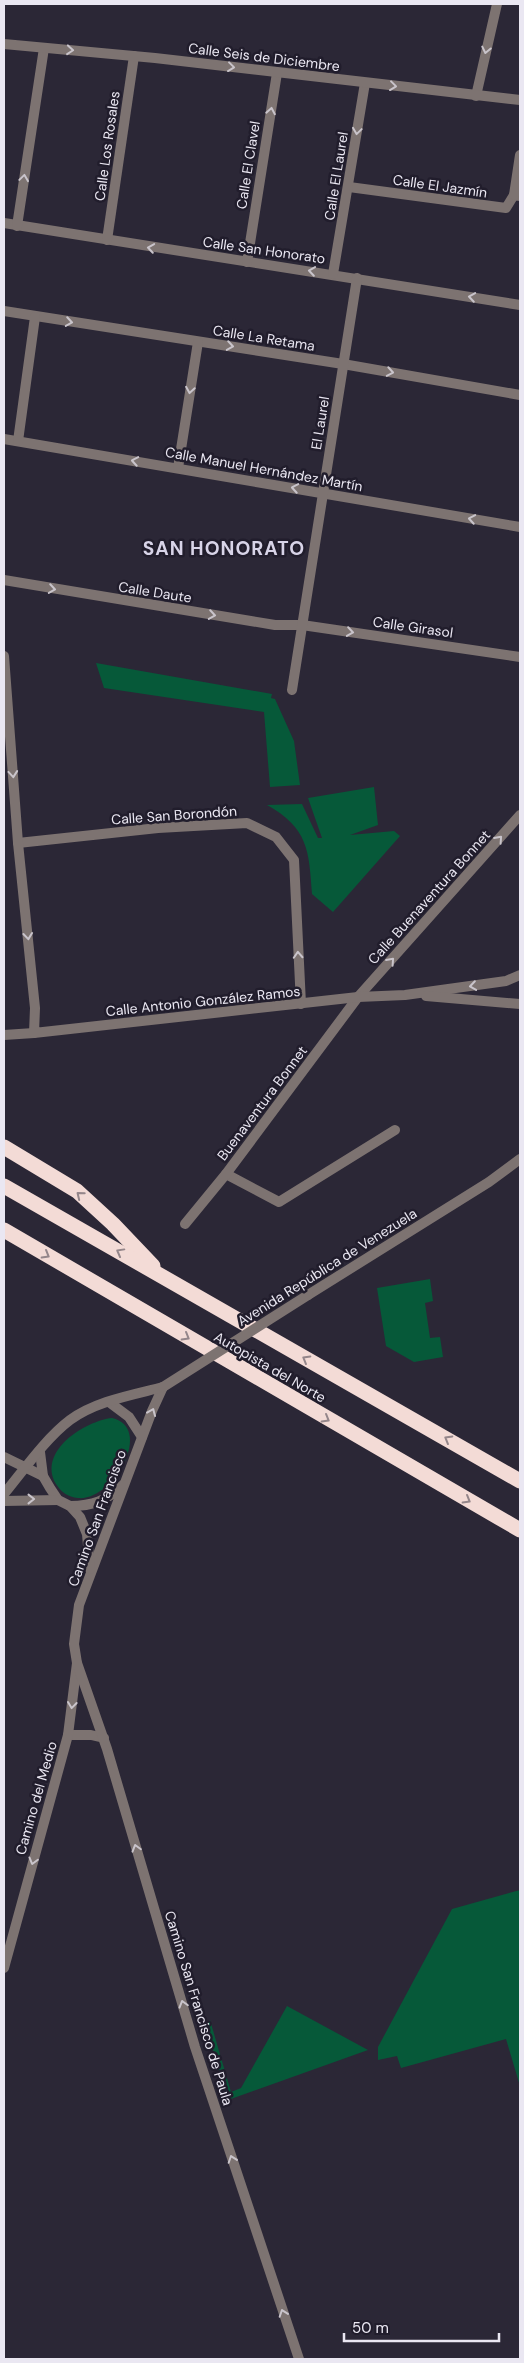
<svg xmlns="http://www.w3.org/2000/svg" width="524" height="2363" viewBox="0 0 524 2363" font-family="'DM Sans',sans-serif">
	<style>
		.green { fill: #065939 }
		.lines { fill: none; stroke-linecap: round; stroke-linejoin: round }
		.minor { stroke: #7d7371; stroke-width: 10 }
		.tertiary { stroke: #7d7371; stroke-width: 10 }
		.motorway { stroke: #f3dbd6; stroke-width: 15 }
		.tertiary-bridge { stroke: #7d7371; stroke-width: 10 }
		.oneway { stroke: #c9c4cb }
		.oneway2 { stroke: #94868a }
		.labels { text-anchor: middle; stroke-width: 5; stroke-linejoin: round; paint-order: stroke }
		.street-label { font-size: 14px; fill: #eae7f2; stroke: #211d2c }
		.district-label { font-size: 19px; font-weight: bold; letter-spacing: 1px; fill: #d8d4e8; stroke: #211d2c }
	</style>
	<rect width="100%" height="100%" fill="#2b2736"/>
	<!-- green -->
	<g class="green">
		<polygon points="96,663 272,694 271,698 275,699 294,741 300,785 270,787 264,712 104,688"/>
		<path d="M374,787L378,825L350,835L394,831L400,836L333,912L312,894C309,850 308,828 267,805L302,804L318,838H322L308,798Z"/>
		<polygon points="430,1279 433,1301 425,1303 430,1338 440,1337 443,1357 414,1362 386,1346 377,1288"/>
		<path d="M112,1418C155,1428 112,1502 78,1498C68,1497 61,1492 56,1484C37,1451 85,1421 112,1418Z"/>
		<polygon points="520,1890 520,2086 506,2039 401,2068 397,2056 378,2060 378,2047 452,1909"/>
		<polygon points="287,2006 368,2050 228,2100 206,2027 210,2020 231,2092 241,2088"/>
	</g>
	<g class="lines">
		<!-- minor -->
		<g class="minor">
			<polyline points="476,96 497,4"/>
			<polyline points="349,187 506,208 514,195 520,196"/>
			<polyline points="514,195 520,155"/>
			<polyline points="4,223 520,305"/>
			<polyline points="17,226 44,48"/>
			<polyline points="107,240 134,56"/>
			<polyline points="247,262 277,73"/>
			<polyline points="333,274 365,83"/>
			<polyline points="4,311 343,364 520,395"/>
			<polyline points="4,439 520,527"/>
			<polyline points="18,441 35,317"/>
			<polyline points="178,468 198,342"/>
			<polyline points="4,580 275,625 302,625 520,657"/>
			<polyline points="292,690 357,278"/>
			<polyline points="18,843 158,828 247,823 276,837 294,860 301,1004"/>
			<polyline points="4,1035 34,1033"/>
			<polyline points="226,1174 279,1202 395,1130"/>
			<polyline points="185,1224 226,1174 358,997 520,815"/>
			<polyline points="4,1457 43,1476"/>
			<polyline points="68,1735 91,1735 104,1738"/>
			<polyline points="4,1968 68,1735 77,1663"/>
		</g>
		<!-- tertiary -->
		<g class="tertiary">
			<polyline points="4,44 155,58 520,100"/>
			<polyline points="4,656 18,843 35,1008 34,1033 358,997 405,995 506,981 520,975"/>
			<polyline points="426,996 520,1004"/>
			<polyline points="308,1295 489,1182 520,1159"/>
			<polyline points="163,1387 152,1411 79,1605 74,1644 77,1663 107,1749 195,2047 299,2359"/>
			<polyline points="109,1402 129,1417 142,1437"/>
			<polyline points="40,1452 43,1476 50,1488 58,1500 70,1506 80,1517 87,1534 90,1569"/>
			<path d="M4,1494C23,1471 46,1438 70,1420C96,1401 132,1395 163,1387"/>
			<polyline points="4,1501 58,1500"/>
			<path d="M70,1506C93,1506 106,1501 123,1485"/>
		</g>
		<!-- motorway -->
		<g class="motorway">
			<polyline points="4,1147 77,1191 113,1224 153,1266"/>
			<polyline points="4,1186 520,1481"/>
			<polyline points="4,1230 520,1530"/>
		</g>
		<!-- tertiary-bridge -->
		<polyline class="tertiary-bridge" points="163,1387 308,1295"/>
	</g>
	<!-- one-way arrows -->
	<defs><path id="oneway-chevron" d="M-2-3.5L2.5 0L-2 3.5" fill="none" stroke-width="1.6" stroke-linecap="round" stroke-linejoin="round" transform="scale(1.25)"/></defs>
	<g class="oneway">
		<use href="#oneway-chevron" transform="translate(70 50) rotate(5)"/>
		<use href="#oneway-chevron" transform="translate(486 50) rotate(102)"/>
		<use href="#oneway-chevron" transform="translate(231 67) rotate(7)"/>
		<use href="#oneway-chevron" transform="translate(393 86) rotate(7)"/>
		<use href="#oneway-chevron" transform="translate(271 111) rotate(-80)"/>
		<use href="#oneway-chevron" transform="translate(357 131) rotate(98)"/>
		<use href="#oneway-chevron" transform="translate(24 178) rotate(-82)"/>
		<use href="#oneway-chevron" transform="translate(151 248) rotate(-171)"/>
		<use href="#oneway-chevron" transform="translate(312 271) rotate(-172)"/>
		<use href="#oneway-chevron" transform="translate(472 297) rotate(-171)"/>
		<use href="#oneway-chevron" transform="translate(69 322) rotate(9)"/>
		<use href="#oneway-chevron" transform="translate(230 346) rotate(9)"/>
		<use href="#oneway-chevron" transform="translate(390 372) rotate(10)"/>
		<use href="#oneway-chevron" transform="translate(190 390) rotate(99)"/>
		<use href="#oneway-chevron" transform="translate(135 461) rotate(-170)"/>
		<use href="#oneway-chevron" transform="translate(295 488) rotate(-170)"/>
		<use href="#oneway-chevron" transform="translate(472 519) rotate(-170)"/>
		<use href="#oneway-chevron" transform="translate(52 589) rotate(9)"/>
		<use href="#oneway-chevron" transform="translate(212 615) rotate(9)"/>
		<use href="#oneway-chevron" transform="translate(350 632) rotate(8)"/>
		<use href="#oneway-chevron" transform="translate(13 774) rotate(85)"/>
		<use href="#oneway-chevron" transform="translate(499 839) rotate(-48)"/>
		<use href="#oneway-chevron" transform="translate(28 936) rotate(84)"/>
		<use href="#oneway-chevron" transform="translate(298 955) rotate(-93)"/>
		<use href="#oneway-chevron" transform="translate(391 961) rotate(-48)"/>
		<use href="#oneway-chevron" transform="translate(473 986) rotate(172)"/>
		<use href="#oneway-chevron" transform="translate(152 1412) rotate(-67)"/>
		<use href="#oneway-chevron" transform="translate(31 1499)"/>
		<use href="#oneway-chevron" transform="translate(72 1705) rotate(97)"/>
		<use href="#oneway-chevron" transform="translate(136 1848) rotate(-106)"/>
		<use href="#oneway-chevron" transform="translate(33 1861) rotate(105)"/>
		<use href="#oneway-chevron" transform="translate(183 2004) rotate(-106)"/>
		<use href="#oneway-chevron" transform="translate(232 2159) rotate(-109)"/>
		<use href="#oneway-chevron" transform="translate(283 2313) rotate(-109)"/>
	</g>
	<g class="oneway2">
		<use href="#oneway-chevron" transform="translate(80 1195) rotate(-141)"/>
		<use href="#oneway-chevron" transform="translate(120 1252) rotate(-151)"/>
		<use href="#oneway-chevron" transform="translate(46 1255) rotate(30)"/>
		<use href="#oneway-chevron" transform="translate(186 1337) rotate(30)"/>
		<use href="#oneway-chevron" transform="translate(306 1359) rotate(-150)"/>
		<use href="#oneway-chevron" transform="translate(326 1419) rotate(30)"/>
		<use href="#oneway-chevron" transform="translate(448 1439) rotate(-150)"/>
		<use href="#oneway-chevron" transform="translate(467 1500) rotate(30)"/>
	</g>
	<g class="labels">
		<!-- street labels -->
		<g class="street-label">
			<text transform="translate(264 57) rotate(7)" y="5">Calle Seis de Diciembre</text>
			<text transform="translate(107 146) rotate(-82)" y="5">Calle Los Rosales</text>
			<text transform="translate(248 165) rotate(-81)" y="5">Calle El Clavel</text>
			<text transform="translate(336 176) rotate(-81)" y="5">Calle El Laurel</text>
			<text transform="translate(440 186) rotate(8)" y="5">Calle El Jazmín</text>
			<text transform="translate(264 250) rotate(8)" y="5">Calle San Honorato</text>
			<text transform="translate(264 338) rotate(9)" y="5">Calle La Retama</text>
			<text transform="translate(320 423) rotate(-81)" y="5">El Laurel</text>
			<text transform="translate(264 469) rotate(10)" y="5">Calle Manuel Hernández Martín</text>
			<text transform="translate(155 592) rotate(9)" y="5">Calle Daute</text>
			<text transform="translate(413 627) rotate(8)" y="5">Calle Girasol</text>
			<text transform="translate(174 815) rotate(-4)" y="5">Calle San Borondón</text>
			<text transform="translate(429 897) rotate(-48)" y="5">Calle Buenaventura Bonnet</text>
			<text transform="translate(203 1001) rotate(-6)" y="5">Calle Antonio González Ramos</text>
			<text transform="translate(262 1103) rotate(-53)" y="5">Buenaventura Bonnet</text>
			<text transform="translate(327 1267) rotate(-32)" y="5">Avenida República de Venezuela</text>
			<text transform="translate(270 1367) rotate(30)" y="5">Autopista del Norte</text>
			<text transform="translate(97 1518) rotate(-70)" y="5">Camino San Francisco</text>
			<text transform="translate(36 1798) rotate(-74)" y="5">Camino del Medio</text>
			<text transform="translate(199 2008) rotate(73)" y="5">Camino San Francisco de Paula</text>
		</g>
		<!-- district labels -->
		<g class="district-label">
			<text x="224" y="555">SAN HONORATO</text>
		</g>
	</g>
	<!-- border -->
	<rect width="524" height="2363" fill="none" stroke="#eae7f2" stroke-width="10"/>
	<!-- scale -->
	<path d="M344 2333v8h155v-8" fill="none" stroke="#eae7f2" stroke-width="2.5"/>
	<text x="352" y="2333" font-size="15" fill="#eae7f2" stroke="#211d2c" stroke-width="4" paint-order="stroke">50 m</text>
</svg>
